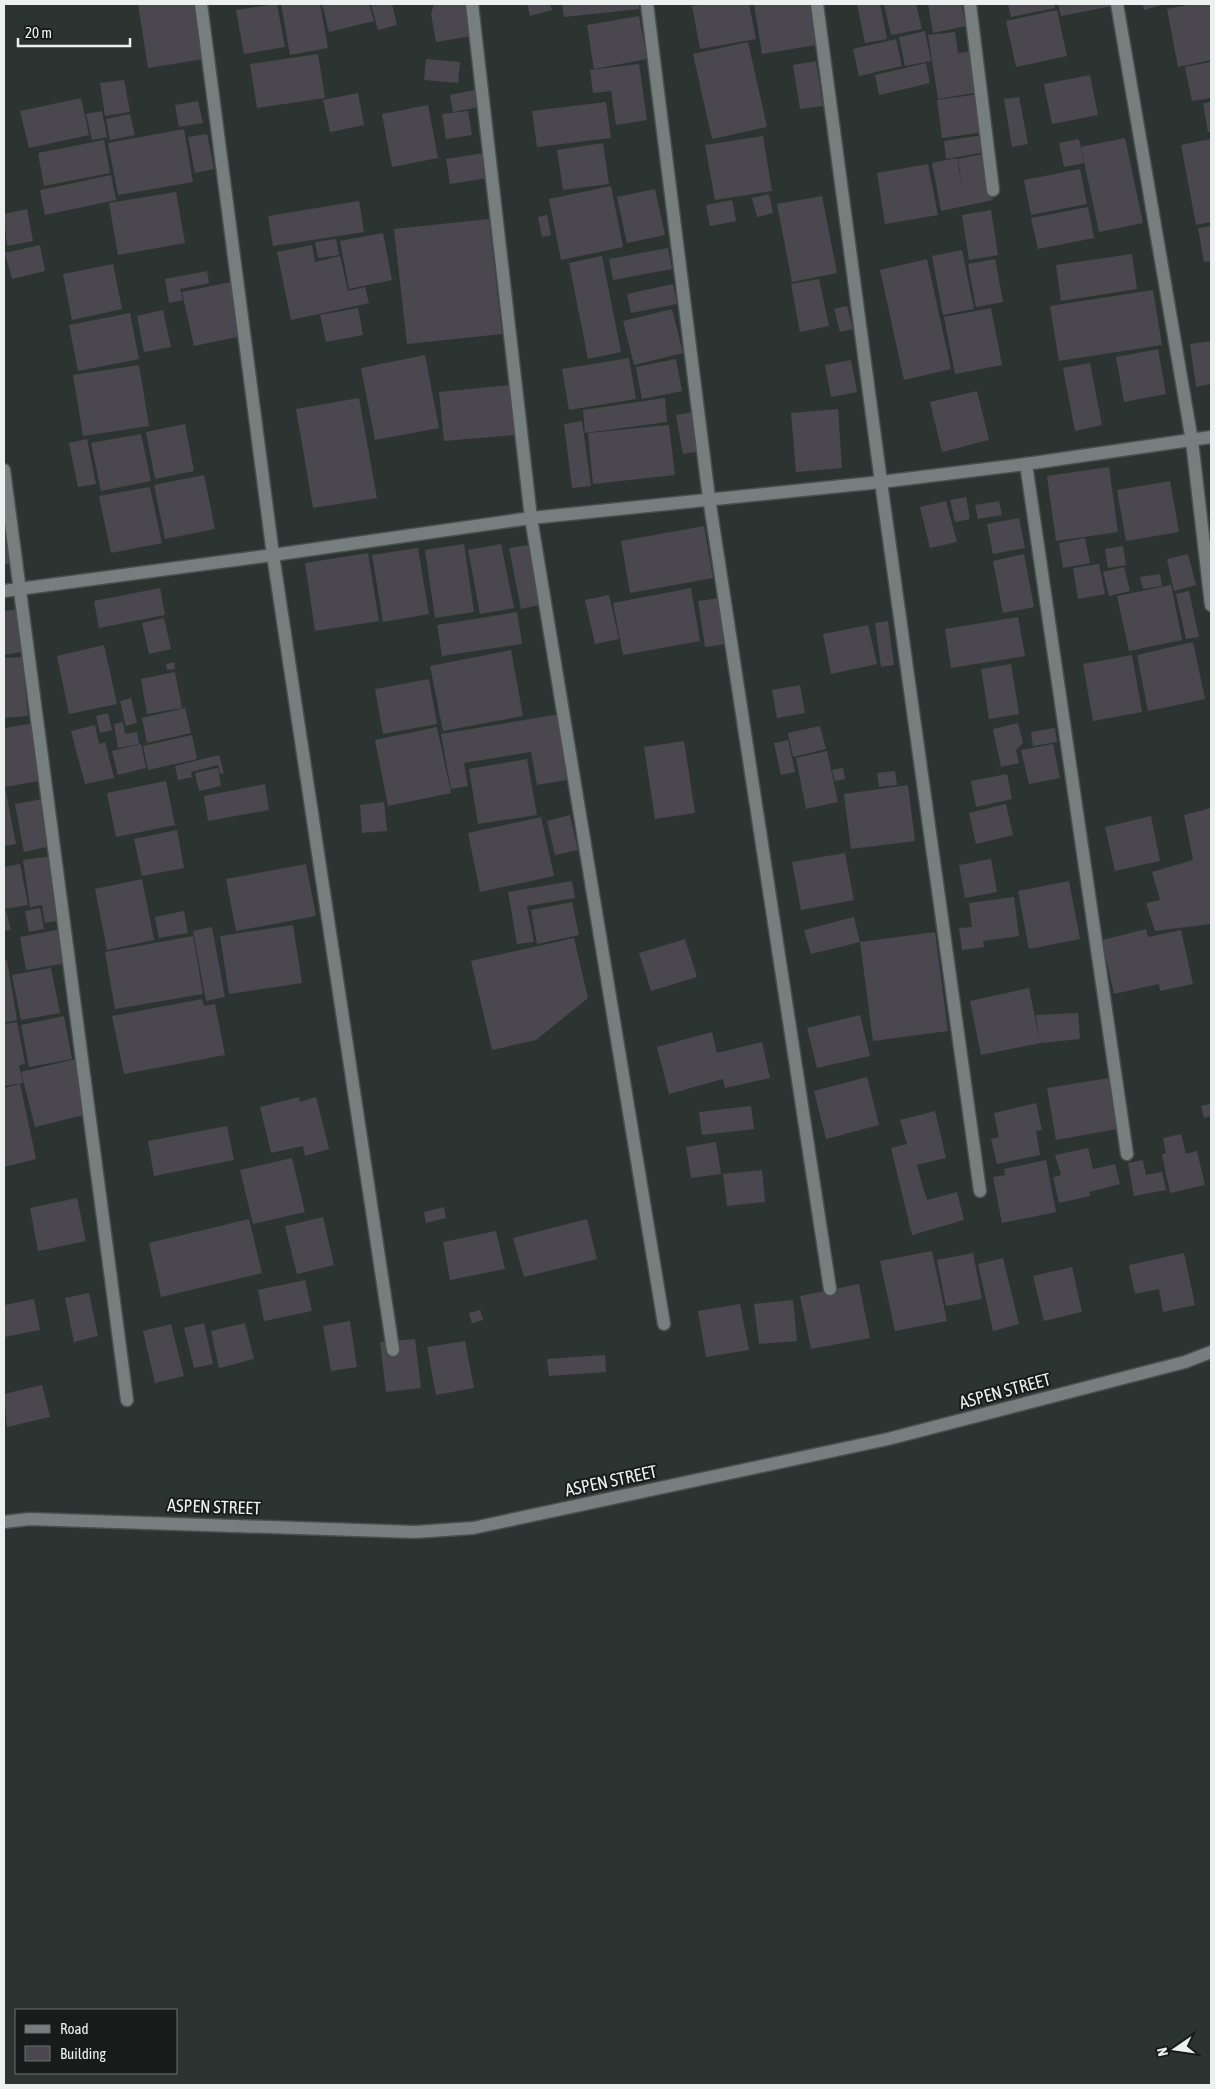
<svg xmlns="http://www.w3.org/2000/svg" width="1215" height="2089" viewBox="0 0 1215 2089" font-family="'Asap Condensed',sans-serif">
	<style>
		.building { fill: #4a474e }
		.lines { fill: none; stroke-linecap: round; stroke-linejoin: round }
		.lane-casing { stroke: #484f4d; stroke-width: 15 }
		.street-casing { stroke: #484f4d; stroke-width: 15 }
		.lane { stroke: #767f7d; stroke-width: 12 }
		.street { stroke: #767f7d; stroke-width: 12 }
		.labels { text-anchor: middle; stroke-width: 4; stroke-linejoin: round; paint-order: stroke }
		.street-label { font-size: 18px; fill: #ecf1f0; stroke: #171b1a }
	</style>
	<rect width="100%" height="100%" fill="#2c3432"/>
	<!-- building -->
	<g class="building">
		<polygon points="138,4 196,4 204,59 148,68"/>
		<polygon points="277,4 285,47 244,54 236,10"/>
		<polygon points="281,4 320,4 328,48 290,55"/>
		<polygon points="322,4 369,4 374,21 329,32"/>
		<polygon points="371,4 392,4 397,25 378,30"/>
		<polygon points="434,4 466,4 472,36 436,42 431,14"/>
		<polygon points="527,4 550,4 552,10 530,16"/>
		<polygon points="562,4 639,4 639,9 564,17"/>
		<polygon points="704,4 749,4 756,39 700,49 692,6"/>
		<polygon points="754,4 810,4 816,45 762,54"/>
		<polygon points="857,4 880,4 887,39 865,43"/>
		<polygon points="884,4 916,4 922,29 891,35"/>
		<polygon points="928,4 961,4 966,26 933,33"/>
		<polygon points="1008,4 1054,4 1055,8 1011,17"/>
		<polygon points="1058,4 1112,4 1112,6 1061,16"/>
		<polygon points="1143,4 1165,4 1144,10"/>
		<polygon points="1193,4 1211,4 1211,60 1178,67 1167,9"/>
		<polygon points="1057,10 1067,56 1016,67 1006,21"/>
		<polygon points="639,16 647,59 594,69 587,25"/>
		<polygon points="925,31 931,61 905,66 899,37"/>
		<polygon points="955,32 958,53 973,51 979,92 938,99 928,35"/>
		<polygon points="896,39 902,66 859,76 853,49"/>
		<polygon points="748,42 767,127 712,139 693,54"/>
		<polygon points="318,54 325,98 257,108 250,64"/>
		<polygon points="426,59 460,62 458,83 424,80"/>
		<polygon points="816,61 823,106 800,109 793,65"/>
		<polygon points="1211,62 1211,98 1192,101 1185,67"/>
		<polygon points="926,63 930,83 879,95 875,75"/>
		<polygon points="639,64 647,120 616,125 611,91 593,93 590,70"/>
		<polygon points="1090,75 1098,115 1052,124 1044,84"/>
		<polygon points="124,80 130,112 105,116 100,83"/>
		<polygon points="475,90 479,107 453,112 450,95"/>
		<polygon points="358,93 364,125 330,132 323,100"/>
		<polygon points="978,94 984,132 942,138 937,100"/>
		<polygon points="1019,97 1028,144 1012,147 1004,99"/>
		<polygon points="81,98 89,135 29,148 20,111"/>
		<polygon points="198,101 203,123 179,127 175,105"/>
		<polygon points="606,102 611,138 537,147 532,111"/>
		<polygon points="1211,102 1211,131 1208,132 1203,103"/>
		<polygon points="428,105 438,158 392,167 382,114"/>
		<polygon points="102,111 107,137 92,140 86,114"/>
		<polygon points="468,111 472,135 446,139 442,114"/>
		<polygon points="130,114 135,135 110,140 106,119"/>
		<polygon points="184,129 193,182 118,195 108,143"/>
		<polygon points="207,134 214,169 195,173 188,137"/>
		<polygon points="983,135 986,152 946,159 944,141"/>
		<polygon points="763,136 772,191 715,200 705,145"/>
		<polygon points="1125,138 1143,223 1099,232 1081,147"/>
		<polygon points="1079,139 1084,163 1064,167 1059,143"/>
		<polygon points="1211,139 1211,222 1196,225 1181,145"/>
		<polygon points="104,140 110,173 44,186 38,153"/>
		<polygon points="603,143 609,184 563,190 557,150"/>
		<polygon points="484,153 488,178 450,184 446,159"/>
		<polygon points="984,154 993,200 941,211 932,163 957,158 964,198 958,159"/>
		<polygon points="928,164 938,215 885,224 877,173"/>
		<polygon points="1080,169 1087,204 1031,215 1024,180"/>
		<polygon points="111,175 116,200 45,215 40,190"/>
		<polygon points="611,186 623,247 561,260 549,199"/>
		<polygon points="655,189 665,235 627,243 617,197"/>
		<polygon points="176,192 185,243 118,255 109,203"/>
		<polygon points="769,194 773,213 757,217 752,198"/>
		<polygon points="822,196 837,273 792,282 777,204"/>
		<polygon points="732,200 736,221 710,226 706,205"/>
		<polygon points="359,201 364,232 273,246 268,216"/>
		<polygon points="1088,207 1094,238 1038,249 1031,218"/>
		<polygon points="27,209 33,241 7,246 4,214"/>
		<polygon points="991,210 998,255 969,260 962,215"/>
		<polygon points="547,215 551,235 542,237 538,217"/>
		<polygon points="489,219 502,334 407,344 394,229"/>
		<polygon points="1211,226 1211,261 1204,262 1198,228"/>
		<polygon points="383,233 392,280 349,289 340,241"/>
		<polygon points="336,239 339,255 318,258 315,242"/>
		<polygon points="40,245 45,271 12,279 5,253"/>
		<polygon points="312,245 315,262 340,256 348,291 365,287 369,303 291,320 277,252"/>
		<polygon points="668,248 672,269 613,280 609,259"/>
		<polygon points="962,250 974,309 943,315 932,256"/>
		<polygon points="1132,254 1137,289 1061,301 1056,265"/>
		<polygon points="602,256 621,352 588,359 569,263"/>
		<polygon points="927,259 951,369 904,380 880,270"/>
		<polygon points="995,259 1003,302 976,307 968,264"/>
		<polygon points="113,264 122,309 72,320 63,274"/>
		<polygon points="207,271 209,283 180,289 183,300 169,303 165,279"/>
		<polygon points="819,279 829,326 800,332 791,284"/>
		<polygon points="231,282 242,336 194,346 182,292"/>
		<polygon points="673,284 677,304 631,313 627,294"/>
		<polygon points="1153,290 1162,345 1059,361 1050,306"/>
		<polygon points="847,306 853,329 840,332 834,309"/>
		<polygon points="358,308 363,335 326,342 320,315"/>
		<polygon points="991,308 1002,365 955,374 944,317"/>
		<polygon points="672,309 683,353 634,365 623,321"/>
		<polygon points="163,310 171,347 144,352 137,316"/>
		<polygon points="130,313 139,359 78,371 69,325"/>
		<polygon points="1211,341 1211,384 1196,387 1190,344"/>
		<polygon points="1158,349 1166,394 1124,402 1116,357"/>
		<polygon points="425,355 439,428 375,440 361,368"/>
		<polygon points="629,358 636,399 569,410 562,369"/>
		<polygon points="676,359 682,391 642,399 636,367"/>
		<polygon points="851,360 857,392 831,397 825,365"/>
		<polygon points="1090,363 1102,425 1075,431 1063,368"/>
		<polygon points="139,365 149,426 83,436 73,375"/>
		<polygon points="511,385 515,435 444,441 439,392"/>
		<polygon points="977,391 989,440 942,452 930,402"/>
		<polygon points="359,398 377,498 313,508 296,409"/>
		<polygon points="665,398 667,422 585,433 583,410"/>
		<polygon points="838,409 842,468 796,472 791,413"/>
		<polygon points="694,412 701,451 683,454 676,415"/>
		<polygon points="582,421 591,486 572,488 564,424"/>
		<polygon points="185,424 194,471 155,479 146,432"/>
		<polygon points="669,425 675,475 593,484 588,433"/>
		<polygon points="141,434 151,481 101,491 91,443"/>
		<polygon points="87,439 96,484 78,487 69,443"/>
		<polygon points="1109,467 1118,532 1056,541 1047,476"/>
		<polygon points="204,475 215,529 165,539 154,485"/>
		<polygon points="1170,481 1179,532 1126,541 1117,490"/>
		<polygon points="150,487 162,543 111,553 99,496"/>
		<polygon points="966,497 970,519 955,522 950,500"/>
		<polygon points="946,501 957,542 930,548 920,507"/>
		<polygon points="999,501 1002,515 978,519 975,505"/>
		<polygon points="1019,518 1025,548 993,554 987,524"/>
		<polygon points="4,522 13,563 4,565"/>
		<polygon points="704,526 713,578 630,593 621,541"/>
		<polygon points="1085,538 1090,563 1063,568 1059,543"/>
		<polygon points="464,544 474,612 435,618 425,550"/>
		<polygon points="501,544 514,608 480,614 468,550"/>
		<polygon points="528,545 539,605 521,609 509,548"/>
		<polygon points="1123,546 1126,565 1108,568 1105,549"/>
		<polygon points="418,548 429,614 383,622 372,555"/>
		<polygon points="368,553 379,621 315,631 305,563"/>
		<polygon points="1024,554 1034,607 1003,613 993,561"/>
		<polygon points="1188,554 1196,585 1174,591 1167,559"/>
		<polygon points="1099,564 1105,594 1078,599 1073,568"/>
		<polygon points="1124,567 1130,591 1109,596 1103,572"/>
		<polygon points="1160,574 1162,586 1143,589 1140,577"/>
		<polygon points="1171,585 1182,640 1129,651 1117,596"/>
		<polygon points="160,588 165,615 99,628 94,601"/>
		<polygon points="691,588 700,641 623,655 613,603"/>
		<polygon points="1189,591 1199,637 1186,639 1176,594"/>
		<polygon points="609,595 619,639 595,644 585,600"/>
		<polygon points="720,598 727,644 705,647 698,601"/>
		<polygon points="19,609 27,651 4,655 4,611"/>
		<polygon points="517,612 522,644 442,656 437,625"/>
		<polygon points="1018,617 1025,656 951,668 945,629"/>
		<polygon points="164,618 171,649 149,654 142,623"/>
		<polygon points="888,621 894,665 881,667 875,623"/>
		<polygon points="868,625 877,664 831,674 823,634"/>
		<polygon points="1193,642 1205,699 1148,711 1137,655"/>
		<polygon points="104,645 117,704 69,714 57,656"/>
		<polygon points="511,650 523,716 443,731 430,666"/>
		<polygon points="1132,655 1142,712 1093,721 1083,664"/>
		<polygon points="22,657 28,716 4,718 4,658"/>
		<polygon points="174,662 175,669 167,670 166,664"/>
		<polygon points="1011,664 1019,714 989,719 981,669"/>
		<polygon points="175,672 182,708 147,714 141,679"/>
		<polygon points="429,679 437,724 383,734 375,689"/>
		<polygon points="800,685 805,713 777,718 772,690"/>
		<polygon points="131,698 137,723 126,726 120,701"/>
		<polygon points="185,708 191,733 147,743 142,718"/>
		<polygon points="108,713 112,730 100,733 96,716"/>
		<polygon points="560,714 572,779 537,785 531,752 464,763 468,786 451,789 441,734"/>
		<polygon points="123,722 125,734 137,732 139,744 118,748 114,724"/>
		<polygon points="35,723 44,780 5,787 16,844 4,846 4,728"/>
		<polygon points="1018,723 1023,743 1016,750 1019,763 1001,767 993,729"/>
		<polygon points="95,725 99,744 105,742 114,778 85,784 71,731"/>
		<polygon points="820,726 826,749 793,757 788,733"/>
		<polygon points="437,727 451,793 388,806 375,740"/>
		<polygon points="1055,728 1057,742 1033,746 1031,732"/>
		<polygon points="192,735 197,759 148,770 143,746"/>
		<polygon points="788,740 795,772 781,775 774,743"/>
		<polygon points="684,741 695,813 655,819 644,747"/>
		<polygon points="141,744 146,768 118,775 112,751"/>
		<polygon points="1053,744 1060,778 1029,784 1021,750"/>
		<polygon points="827,751 838,802 806,809 796,758"/>
		<polygon points="219,755 224,773 220,774 218,765 191,772 192,777 178,780 175,766"/>
		<polygon points="527,759 537,815 478,824 469,769"/>
		<polygon points="218,768 221,786 199,791 195,773"/>
		<polygon points="843,768 845,779 835,781 832,770"/>
		<polygon points="895,771 897,785 879,787 877,773"/>
		<polygon points="1007,774 1012,799 976,807 971,781"/>
		<polygon points="166,781 175,825 116,837 107,793"/>
		<polygon points="265,784 269,810 208,821 204,796"/>
		<polygon points="908,785 915,841 851,849 844,794"/>
		<polygon points="42,799 51,846 24,852 15,804"/>
		<polygon points="384,802 387,831 362,833 360,805"/>
		<polygon points="1006,804 1013,835 976,844 969,813"/>
		<polygon points="1211,808 1211,924 1155,931 1146,903 1160,900 1152,872 1193,860 1184,815"/>
		<polygon points="570,815 578,850 555,855 547,821"/>
		<polygon points="1151,816 1160,861 1115,871 1105,827"/>
		<polygon points="541,817 554,876 480,892 468,833"/>
		<polygon points="177,830 184,868 142,876 134,839"/>
		<polygon points="845,853 854,900 801,910 792,862"/>
		<polygon points="52,856 61,920 45,923 42,905 30,907 23,860"/>
		<polygon points="991,859 997,892 965,898 959,865"/>
		<polygon points="20,864 28,905 4,909 4,867"/>
		<polygon points="306,864 316,916 236,931 226,879"/>
		<polygon points="142,879 154,940 107,950 95,889"/>
		<polygon points="572,881 575,898 527,906 534,942 517,944 508,892"/>
		<polygon points="1069,881 1080,939 1029,949 1018,891"/>
		<polygon points="1014,897 1019,936 983,941 984,947 962,950 959,928 972,927 969,903"/>
		<polygon points="572,902 579,935 537,944 531,910"/>
		<polygon points="40,908 44,929 29,932 25,911"/>
		<polygon points="4,910 6,910 11,930 4,931"/>
		<polygon points="184,911 188,933 159,938 155,917"/>
		<polygon points="854,917 860,942 811,954 804,930"/>
		<polygon points="293,925 302,983 229,994 220,936"/>
		<polygon points="212,927 225,997 206,1001 193,931"/>
		<polygon points="61,929 67,963 26,970 20,937"/>
		<polygon points="1146,929 1148,937 1181,930 1193,984 1160,991 1159,984 1114,994 1102,940"/>
		<polygon points="935,932 948,1031 873,1041 860,942"/>
		<polygon points="193,936 203,994 115,1009 105,952"/>
		<polygon points="574,938 588,998 536,1040 492,1050 471,961"/>
		<polygon points="685,939 697,977 651,991 639,953"/>
		<polygon points="7,960 17,1020 4,1023 4,961"/>
		<polygon points="51,968 60,1013 21,1020 12,975"/>
		<polygon points="1029,988 1039,1037 1036,1015 1078,1013 1080,1039 1040,1043 981,1055 970,1001"/>
		<polygon points="202,999 204,1006 215,1004 225,1055 124,1074 112,1016"/>
		<polygon points="860,1015 870,1056 817,1068 807,1028"/>
		<polygon points="64,1016 72,1059 29,1067 21,1025"/>
		<polygon points="17,1022 25,1063 19,1066 23,1083 4,1086 4,1024"/>
		<polygon points="712,1032 717,1053 762,1042 770,1078 725,1088 723,1079 669,1094 657,1047"/>
		<polygon points="75,1059 88,1114 35,1127 21,1072"/>
		<polygon points="867,1077 879,1125 826,1139 814,1091"/>
		<polygon points="1109,1078 1117,1129 1056,1140 1047,1088"/>
		<polygon points="20,1084 36,1159 4,1167 4,1088"/>
		<polygon points="299,1097 300,1102 316,1097 329,1149 305,1156 303,1146 271,1153 260,1107"/>
		<polygon points="1036,1103 1042,1130 1036,1131 1040,1155 997,1164 991,1139 999,1137 994,1113"/>
		<polygon points="1211,1104 1211,1116 1204,1118 1201,1106"/>
		<polygon points="751,1106 754,1129 702,1135 699,1112"/>
		<polygon points="935,1111 946,1158 917,1165 922,1184 927,1200 957,1192 964,1220 912,1235 891,1148 907,1144 900,1120"/>
		<polygon points="227,1126 234,1160 154,1176 148,1141"/>
		<polygon points="1181,1134 1186,1154 1197,1151 1205,1185 1170,1193 1162,1154 1166,1153 1163,1138"/>
		<polygon points="716,1142 721,1174 691,1178 686,1147"/>
		<polygon points="1088,1148 1093,1169 1115,1164 1120,1184 1089,1192 1090,1196 1059,1203 1053,1177 1061,1175 1055,1155"/>
		<polygon points="292,1158 305,1212 253,1224 240,1170"/>
		<polygon points="1046,1160 1056,1212 1002,1223 993,1177 1005,1175 1004,1169"/>
		<polygon points="1143,1160 1146,1175 1162,1172 1166,1190 1134,1196 1128,1163"/>
		<polygon points="762,1170 765,1202 727,1206 723,1174"/>
		<polygon points="77,1198 86,1241 38,1251 30,1208"/>
		<polygon points="444,1207 446,1218 426,1223 424,1212"/>
		<polygon points="323,1217 334,1265 297,1274 285,1226"/>
		<polygon points="249,1219 262,1273 161,1297 149,1243"/>
		<polygon points="587,1219 597,1259 524,1277 513,1238"/>
		<polygon points="496,1231 505,1269 450,1280 443,1242"/>
		<polygon points="932,1251 947,1321 895,1331 880,1261"/>
		<polygon points="973,1253 982,1299 946,1306 937,1260"/>
		<polygon points="1184,1253 1195,1305 1163,1312 1159,1289 1135,1294 1129,1265"/>
		<polygon points="1003,1258 1019,1324 993,1331 978,1264"/>
		<polygon points="1072,1267 1082,1312 1044,1321 1033,1276"/>
		<polygon points="305,1280 312,1311 264,1321 258,1290"/>
		<polygon points="859,1284 870,1338 811,1349 800,1296"/>
		<polygon points="89,1293 98,1336 74,1342 65,1298"/>
		<polygon points="34,1299 40,1330 4,1337 4,1305"/>
		<polygon points="793,1300 797,1341 759,1344 754,1304"/>
		<polygon points="740,1304 749,1350 706,1357 698,1311"/>
		<polygon points="480,1310 483,1320 472,1323 469,1313"/>
		<polygon points="350,1321 357,1367 331,1371 323,1326"/>
		<polygon points="204,1323 213,1364 194,1368 184,1328"/>
		<polygon points="245,1323 254,1359 219,1368 211,1331"/>
		<polygon points="171,1324 184,1376 155,1383 143,1331"/>
		<polygon points="415,1339 421,1388 386,1392 380,1342"/>
		<polygon points="465,1341 474,1388 436,1395 427,1347"/>
		<polygon points="605,1355 606,1372 549,1376 547,1359"/>
		<polygon points="42,1385 50,1417 7,1427 4,1394"/>
	</g>
	<g class="lines">
		<defs>
			<polyline id="lane" points="4,1522 29,1519 415,1532 473,1528 888,1439 1185,1362 1211,1352"/>
			<g id="street">
				<polyline points="201,4 273,555 393,1350"/>
				<polyline points="472,4 531,518 664,1324"/>
				<polyline points="647,4 709,498 830,1289"/>
				<polyline points="817,4 881,482 980,1191"/>
				<polyline points="970,4 993,190"/>
				<polyline points="1117,4 1192,441 1211,605"/>
				<polyline points="1026,464 1127,1154"/>
				<polyline points="4,470 127,1400"/>
				<polyline points="4,591 273,555 531,518 881,482 1026,464 1211,437"/>
			</g>
		</defs>
		<!-- lane casing -->
		<use href="#lane" class="lane-casing"/>
		<!-- street casing -->
		<use href="#street" class="street-casing"/>
		<!-- lane -->
		<use href="#lane" class="lane"/>
		<!-- street -->
		<use href="#street" class="street"/>
	</g>
	<g class="labels">
		<!-- street labels -->
		<g class="street-label">
			<text transform="translate(1005 1391) rotate(-15)" y="6">ASPEN STREET</text>
			<text transform="translate(611 1481) rotate(-12)" y="6">ASPEN STREET</text>
			<text transform="translate(214 1507) rotate(2)" y="6">ASPEN STREET</text>
		</g>
	</g>
	<!-- border -->
	<rect width="1215" height="2089" fill="none" stroke="#ecf1f0" stroke-width="10"/>
	<!-- legend -->
	<rect x="15" y="2009" width="162" height="65" fill="#171b1a" stroke="#6c7170"/>
	<rect x="25" y="2025" width="25" height="8" fill="#767f7d" stroke="#6c7170"/>
	<text x="60" y="2034" font-size="15" fill="#ecf1f0">Road</text>
	<rect x="25" y="2046" width="25" height="15" fill="#4a474e" stroke="#6c7170"/>
	<text x="60" y="2059" font-size="15" fill="#ecf1f0">Building</text>
	<!-- north arrow -->
	<g transform="translate(1175 2049) rotate(257)" stroke="#171b1a" stroke-width="4" paint-order="stroke">
	<path d="M0-4L9 19L0 12L-9 19Z" fill="#ecf1f0"/>
	<text y="-8" font-size="14" font-weight="bold" text-anchor="middle" fill="#ecf1f0">N</text>
	</g>
	<!-- scale -->
	<path d="M18 38v8h112v-8" fill="none" stroke="#ecf1f0" stroke-width="2.5"/>
	<text x="25" y="38" font-size="15" fill="#ecf1f0" stroke="#171b1a" stroke-width="4" paint-order="stroke">20 m</text>
</svg>
